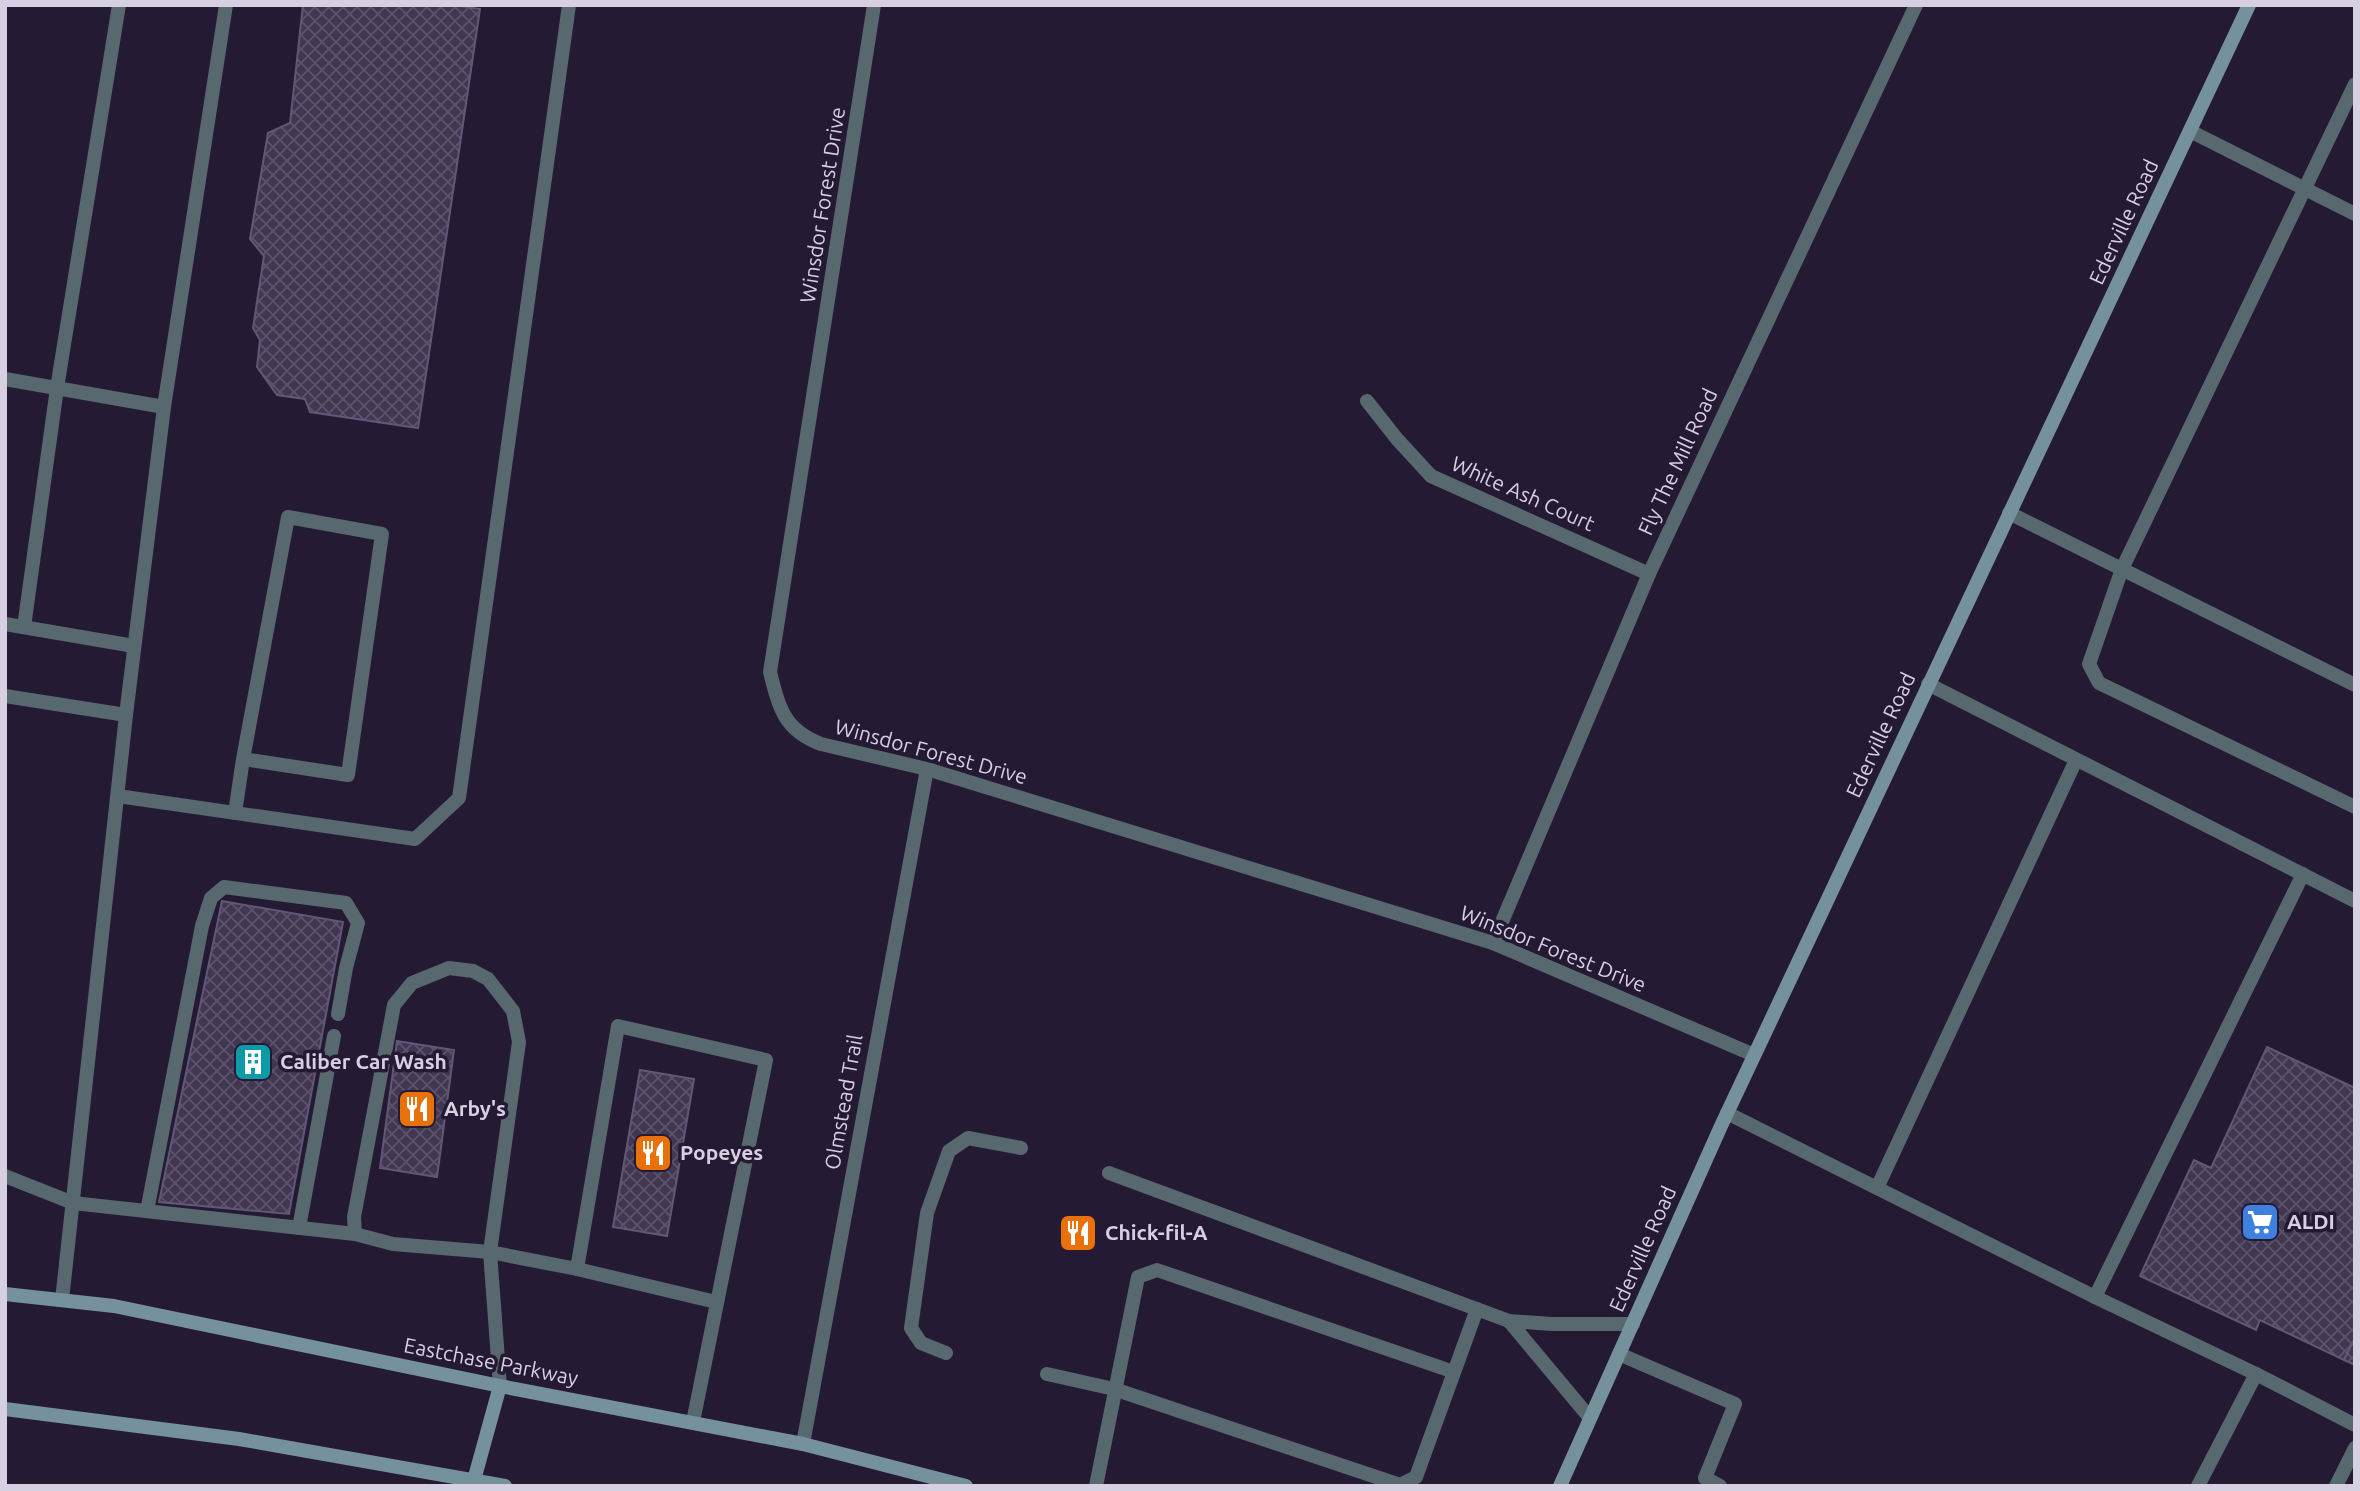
<svg xmlns="http://www.w3.org/2000/svg" width="2360" height="1491" viewBox="0 0 2360 1491" font-family="Ubuntu,sans-serif">
	<style>
		.building { fill: url(#building-cross-hatch); stroke: #625776; stroke-width: 2 }
		.lines { fill: none; stroke-linecap: round; stroke-linejoin: round }
		.lane { stroke: #57686e; stroke-width: 14 }
		.street { stroke: #57686e; stroke-width: 14 }
		.secondary { stroke: #75919b; stroke-width: 14 }
		.labels { text-anchor: middle; stroke-width: 7; stroke-linejoin: round; paint-order: stroke }
		.street-label { font-size: 21px; fill: #d6d0e2; stroke: #241a34 }
		.poi-label { font-size: 21px; font-weight: bold; fill: #d6d0e2; stroke: #241a34; text-anchor: start }
	</style>
	<defs>
		<pattern id="building-cross-hatch" width="8" height="8" patternUnits="userSpaceOnUse" patternTransform="scale(1.75)"><rect width="8" height="8" fill="#413753"/><path d="M0 0l8 8M0 8l8-8" fill="none" stroke="#5c536b"/></pattern>
	</defs>
	<rect width="100%" height="100%" fill="#241a34"/>
	<!-- building -->
	<g class="building">
		<polygon points="303,5 454,5 480,9 418,428 310,412 305,399 277,395 257,367 260,340 253,328 264,256 250,239 268,133 290,123"/>
		<polygon points="222,901 343,922 289,1214 159,1202"/>
		<polygon points="397,1041 454,1050 437,1177 380,1168"/>
		<polygon points="2267,1047 2355,1088 2355,1338 2344,1360 2260,1320 2256,1330 2140,1276 2194,1160 2211,1168"/>
		<polygon points="640,1070 694,1079 667,1236 613,1227"/>
		<polygon points="2355,1338 2355,1365 2344,1360"/>
	</g>
	<g class="lines">
		<!-- lane -->
		<g class="lane">
			<polyline points="2355,84 2122,569 2089,664 2099,683 2355,807"/>
			<polyline points="2190,131 2355,214"/>
			<polyline points="5,379 164,407 226,5"/>
			<polyline points="2009,513 2355,685"/>
			<polyline points="5,624 134,646"/>
			<polyline points="24,627 57,388 119,5"/>
			<polyline points="1928,684 2355,901"/>
			<polyline points="5,696 126,715"/>
			<polyline points="118,796 415,839 459,798 569,5"/>
			<polyline points="235,813 243,759 348,775 382,534 288,517 243,759"/>
			<polyline points="1727,1113 2095,1297 2256,1374"/>
			<polyline points="1109,1173 1509,1321"/>
			<polyline points="5,1176 73,1203 355,1234 393,1244 490,1252 577,1269 716,1302"/>
			<polyline points="1877,1188 2076,760"/>
			<polyline points="147,1211 202,926 211,898 224,887 346,903 358,923 346,968 338,1014"/>
			<polyline points="299,1228 334,1036"/>
			<polyline points="355,1234 354,1217 394,1005 412,983 449,968 473,971 488,979 513,1011 519,1042 490,1252 500,1386"/>
			<polyline points="577,1269 618,1026 766,1060 693,1422"/>
			<polyline points="2095,1297 2303,874"/>
			<polyline points="62,1300 126,715 164,407"/>
			<polyline points="946,1353 921,1343 911,1328 927,1213 949,1151 968,1138 1021,1148"/>
			<polyline points="1619,1354 1735,1404 1705,1478 1720,1486"/>
			<polyline points="1047,1374 1114,1389 1400,1485 1416,1477 1477,1309"/>
			<polyline points="1590,1418 1509,1321 1552,1324 1633,1324"/>
			<polyline points="1096,1486 1138,1277 1157,1270 1454,1372"/>
			<polyline points="2198,1486 2256,1374 2355,1425"/>
			<polyline points="2336,1486 2355,1448"/>
		</g>
		<!-- street -->
		<g class="street">
			<path d="M874,5L770,672C779,708 784,730 821,744L927,769L1493,943L1754,1055"/>
			<polyline points="1367,401 1397,439 1431,476 1649,574"/>
			<polyline points="1493,943 1649,574 1916,5"/>
			<polyline points="803,1444 927,769"/>
		</g>
		<!-- secondary -->
		<g class="secondary">
			<polyline points="5,1294 114,1306 500,1386 803,1444 966,1486"/>
			<polyline points="5,1409 239,1439 505,1486"/>
			<polyline points="474,1480 500,1386"/>
			<polyline points="1560,1486 1721,1126 2249,5"/>
		</g>
	</g>
	<!-- icons -->
	<defs>
		<symbol id="building-square" viewBox="-11 -11 22 22"><rect x="-9" y="-9" width="18" height="18" rx="4" fill="#0f9aa8" stroke="#241a34"/><path d="M-4-6H4V6H1V3H-1V6H-4ZM-2.5-4.3h1.7v1.8h-1.7ZM.8-4.3h1.7v1.8H.8ZM-2.5-1h1.7V.8h-1.7ZM.8-1h1.7V.8H.8Z" fill="#fff"/></symbol>
		<symbol id="restaurant-square" viewBox="-11 -11 22 22"><rect x="-9" y="-9" width="18" height="18" rx="4" fill="#e8710a" stroke="#241a34"/><path d="M-5-6h1v4h1v-4h1v4h1v-4h1v5L-1.5 .5V6h-2V.5L-5-1ZM5-6V6H3V1.5H1.5Q1.5-4 5-6Z" fill="#fff"/></symbol>
		<symbol id="supermarket-square" viewBox="-11 -11 22 22"><rect x="-9" y="-9" width="18" height="18" rx="4" fill="#3f7fe0" stroke="#241a34"/><path d="M-6-5.5h2.5l.6 2H6L4.5 2H-2.5L-4.4-4H-6ZM-1.5 3.2a1.3 1.3 0 1 0 .1 0ZM3 3.2a1.3 1.3 0 1 0 .1 0Z" fill="#fff"/></symbol>
	</defs>
	<g fill-rule="evenodd">
		<use href="#building-square" x="231" y="1040" width="44" height="44"/>
		<use href="#restaurant-square" x="395" y="1087" width="44" height="44"/>
		<use href="#restaurant-square" x="631" y="1131" width="44" height="44"/>
		<use href="#supermarket-square" x="2238" y="1200" width="44" height="44"/>
		<use href="#restaurant-square" x="1056" y="1211" width="44" height="44"/>
	</g>
	<g class="labels">
		<!-- street labels -->
		<g class="street-label">
			<text transform="translate(823 205) rotate(-81)" y="7">Winsdor Forest Drive</text>
			<text transform="translate(2124 222) rotate(-65)" y="7">Ederville Road</text>
			<text transform="translate(1678 462) rotate(-65)" y="7">Fly The Mill Road</text>
			<text transform="translate(1523 494) rotate(24)" y="7">White Ash Court</text>
			<text transform="translate(1881 735) rotate(-65)" y="7">Ederville Road</text>
			<text transform="translate(931 752) rotate(15)" y="7">Winsdor Forest Drive</text>
			<text transform="translate(1553 949) rotate(22)" y="7">Winsdor Forest Drive</text>
			<text transform="translate(844 1102) rotate(-80)" y="7">Olmstead Trail</text>
			<text transform="translate(1643 1249) rotate(-66)" y="7">Ederville Road</text>
			<text transform="translate(491 1362) rotate(11)" y="7">Eastchase Parkway</text>
		</g>
		<!-- poi labels -->
		<g class="poi-label">
			<text x="280" y="1069">Caliber Car Wash</text>
			<text x="444" y="1116">Arby's</text>
			<text x="680" y="1160">Popeyes</text>
			<text x="2287" y="1229">ALDI</text>
			<text x="1105" y="1240">Chick-fil-A</text>
		</g>
	</g>
	<!-- border -->
	<rect width="2360" height="1491" fill="none" stroke="#d6d0e2" stroke-width="14"/>
</svg>
